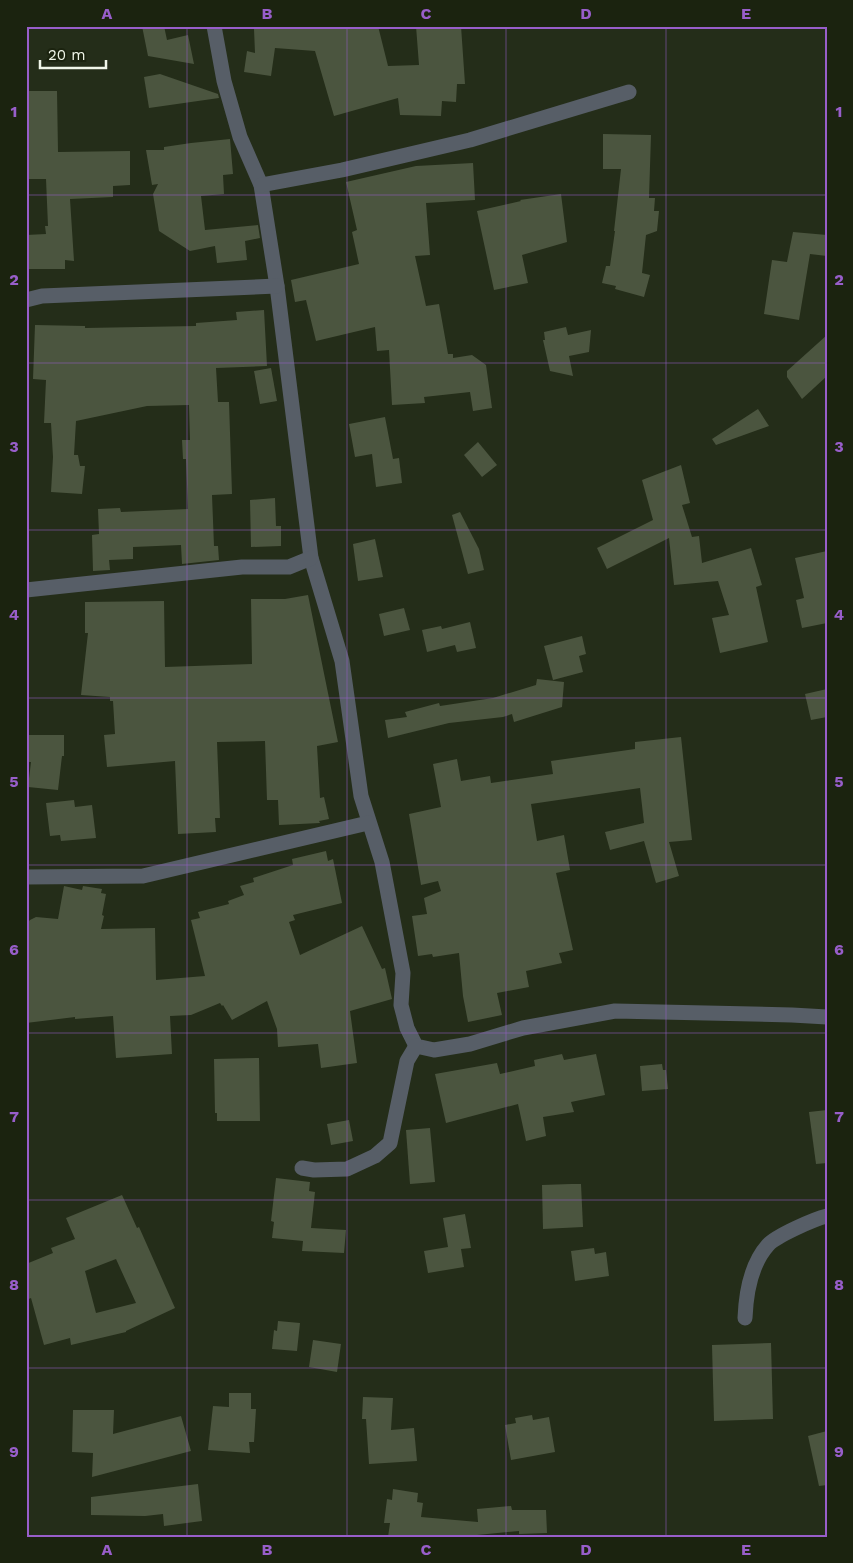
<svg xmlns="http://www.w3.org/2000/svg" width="853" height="1563" viewBox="0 0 853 1563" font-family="'Work Sans',sans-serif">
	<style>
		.building { fill: #4b553f; fill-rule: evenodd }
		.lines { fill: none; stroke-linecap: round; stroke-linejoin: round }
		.street { stroke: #575e67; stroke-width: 15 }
		.grid { fill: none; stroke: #985eca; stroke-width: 1; stroke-opacity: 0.55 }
		.neatline { fill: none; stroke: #985eca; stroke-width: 2 }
		.grid-label { font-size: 16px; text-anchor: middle; font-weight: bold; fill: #985eca }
	</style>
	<rect width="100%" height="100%" fill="#242d19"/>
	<!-- building -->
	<g class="building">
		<polygon points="142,26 164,26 167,40 188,35 194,64 148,56"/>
		<polygon points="284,26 314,29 315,26 378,26 388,66 419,65 416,26 461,26 465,84 457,84 456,102 442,101 441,116 400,115 398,98 334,116 315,51 275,48 271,76 244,72 247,51 255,53 254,29"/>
		<polygon points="160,74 218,94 219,98 149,108 144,77"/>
		<polygon points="26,91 57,91 58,152 130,151 130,185 113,186 113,197 70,199 74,261 65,260 65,269 26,269 26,235 46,234 45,226 48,226 46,179 26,179"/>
		<polygon points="603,134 651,135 649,198 655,198 654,211 659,211 657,231 646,235 642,273 650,275 644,297 615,289 616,286 602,283 606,266 610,266 615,231 614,231 621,169 603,169"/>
		<polygon points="230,139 233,174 223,175 224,194 201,196 205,230 258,225 260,238 245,241 247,260 217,263 215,246 190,251 159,231 153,194 158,184 152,185 146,150 164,150 164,147 191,143"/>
		<polygon points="473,163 475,200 426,203 430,255 415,256 426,306 439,304 448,354 453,354 453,358 472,355 486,365 492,408 473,411 470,392 424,397 425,403 392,405 389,350 377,351 375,327 316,341 306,300 295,302 291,280 359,264 352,232 357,230 346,182 416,166"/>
		<polygon points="561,194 567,242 522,255 528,283 494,290 477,211 521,201 520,200"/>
		<polygon points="793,232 827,235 827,256 810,254 799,320 764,314 772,260 787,262"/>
		<polygon points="264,310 267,366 216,368 218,402 229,402 232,494 212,495 214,546 218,546 219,560 182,564 181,545 133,547 133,559 109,560 110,570 93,571 92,535 99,534 98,509 120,508 121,512 188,509 186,459 183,459 182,440 190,440 189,405 147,406 76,421 74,455 78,455 80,466 85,466 82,494 51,492 53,457 51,423 44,423 46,380 33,379 35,325 85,326 85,328 196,326 196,323 237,320 236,312"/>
		<polygon points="566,327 568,335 591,330 589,352 569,356 573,376 550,371 543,340 545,340 544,332"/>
		<polygon points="827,335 827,376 802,399 787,377 787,371"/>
		<polygon points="271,368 277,401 260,404 254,371"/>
		<polygon points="758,409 769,426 716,445 712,439"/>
		<polygon points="385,417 393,459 399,458 402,483 376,487 372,454 355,457 349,424"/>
		<polygon points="478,442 497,465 482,477 464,455"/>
		<polygon points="681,465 690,503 682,505 692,537 699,536 702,563 751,548 762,585 756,587 768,642 720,653 712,618 729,615 718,581 674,585 669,538 607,569 597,548 653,520 642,480"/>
		<polygon points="275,498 276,526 281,526 281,546 251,547 250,500"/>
		<polygon points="460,512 479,549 484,570 468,574 452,515"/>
		<polygon points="375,539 383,577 358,581 353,544"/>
		<polygon points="827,551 827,623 802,628 796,600 804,598 795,558"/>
		<polygon points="308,595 338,742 317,746 320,798 324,797 329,819 319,821 320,823 279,825 278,800 267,800 265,741 217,742 220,818 215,818 216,832 178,834 175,761 107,767 104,735 115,734 113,701 110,701 110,697 81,695 88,633 85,633 85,602 164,601 165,667 252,664 251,599 285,599"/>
		<polygon points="404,608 410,630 384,636 379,614"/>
		<polygon points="470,622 476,648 457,652 455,645 427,652 422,630 441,626 442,629"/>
		<polygon points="582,636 586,654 579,656 583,672 553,680 544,646"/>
		<polygon points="537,679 564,682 562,707 514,722 512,714 503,717 449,723 388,738 385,720 407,717 405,712 439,703 440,706 493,698 536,685"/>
		<polygon points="827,689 827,717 811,720 805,694"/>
		<polygon points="26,735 64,735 64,756 62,756 58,790 28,787 31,762 26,762"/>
		<polygon points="681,737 692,840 669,842 679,876 656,883 644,841 610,850 605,832 644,823 640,788 531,804 537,841 564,835 570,870 556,873 573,950 559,953 562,963 526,971 529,987 497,993 502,1015 468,1022 463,996 459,953 433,957 432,954 418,956 412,916 427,914 424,898 441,891 438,881 421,885 409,814 441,807 433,764 457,759 461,781 490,776 491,783 553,774 551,761 635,749 635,742"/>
		<polygon points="74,800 75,807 92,805 96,838 61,841 60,835 50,836 46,803"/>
		<polygon points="326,851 328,861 333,859 342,903 293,915 295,920 289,922 300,955 362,926 382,969 385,968 392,999 350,1011 357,1063 321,1068 318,1044 278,1047 277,1029 267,1001 232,1020 223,1005 222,1006 220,1003 191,1015 170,1016 172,1054 116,1058 113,1016 75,1019 75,1017 26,1023 26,924 30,920 36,917 58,919 64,886 82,890 83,886 102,889 101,893 106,894 102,915 104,916 101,929 155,928 156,980 205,976 191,920 200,918 198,912 229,904 228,901 244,895 240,886 254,882 253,878 293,865 292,859"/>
		<polygon points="562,1054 564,1060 596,1054 605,1095 571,1102 574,1112 543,1117 546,1136 526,1141 518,1104 446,1123 435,1074 497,1063 500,1074 535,1066 534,1060"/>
		<polygon points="259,1058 260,1121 217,1121 217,1113 215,1113 214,1059"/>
		<polygon points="662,1064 663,1070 666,1070 668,1089 642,1091 640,1066"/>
		<polygon points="827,1110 827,1163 816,1164 809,1112"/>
		<polygon points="349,1120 353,1141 331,1145 327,1124"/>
		<polygon points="430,1128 435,1182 410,1184 406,1130"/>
		<polygon points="276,1178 310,1182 309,1191 315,1192 311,1228 346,1230 344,1253 302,1251 303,1241 272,1238 274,1222 271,1221"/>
		<polygon points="571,1184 581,1184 583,1227 543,1229 542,1185"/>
		<path d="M122,1195L137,1228L139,1227L175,1308L126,1331V1332L71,1345L70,1338L44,1345L31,1298L26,1300V1264L53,1253L51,1248L75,1239L66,1218ZM116,1259L136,1303L96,1313L85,1271Z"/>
		<polygon points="465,1214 471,1248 461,1249 464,1267 428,1273 424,1251 448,1247 443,1218"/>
		<polygon points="594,1248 595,1254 606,1252 609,1276 575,1281 571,1251"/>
		<polygon points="278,1321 300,1323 297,1351 272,1349 274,1330 277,1331"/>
		<polygon points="313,1340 341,1344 337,1372 309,1367"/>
		<polygon points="771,1343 773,1419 714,1421 712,1345"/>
		<polygon points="229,1393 251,1393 251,1409 256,1409 254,1442 249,1442 250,1453 208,1450 213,1406 229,1407"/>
		<polygon points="363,1397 393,1398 391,1430 414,1428 417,1461 369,1464 366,1419 362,1419"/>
		<polygon points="73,1410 114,1410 113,1434 181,1416 191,1451 92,1477 93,1453 72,1452"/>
		<polygon points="532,1415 533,1420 549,1417 555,1452 511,1460 505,1425 516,1423 515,1418"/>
		<polygon points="827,1431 827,1485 819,1486 808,1436"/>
		<polygon points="198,1484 202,1521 164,1526 163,1514 145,1516 91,1515 91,1497"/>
		<polygon points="393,1489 418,1493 417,1502 423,1503 421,1517 478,1522 477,1509 511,1506 512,1510 546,1510 547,1533 519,1534 519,1531 457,1537 388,1537 390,1523 384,1523 387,1499 392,1500"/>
	</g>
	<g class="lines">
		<!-- street -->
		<g class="street">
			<polyline points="214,26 224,81 240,137 261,185 277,286 311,558 342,661 361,796 382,862 403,973 401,1005 407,1028 416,1046 434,1050 470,1044 523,1028 615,1011 792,1015 827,1017"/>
			<polyline points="261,185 342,170 470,140 629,92"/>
			<polyline points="26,300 42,296 277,286"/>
			<polyline points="26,590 242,567 289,567 311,558"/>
			<polyline points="26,877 143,876 368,823"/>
			<polyline points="302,1168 314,1170 347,1169 375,1156 390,1143 407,1061 416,1046"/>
			<path d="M745,1318C746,1293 751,1264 768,1245C776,1236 814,1219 827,1216"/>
		</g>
	</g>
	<!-- grid -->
	<path class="grid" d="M187,26V1537M347,26V1537M506,26V1537M666,26V1537M26,195H827M26,363H827M26,530H827M26,698H827M26,865H827M26,1033H827M26,1200H827M26,1368H827"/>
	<!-- border -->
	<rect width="853" height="1563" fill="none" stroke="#1b230f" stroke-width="55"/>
	<!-- scale -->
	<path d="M40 60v8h66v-8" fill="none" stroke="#f0f6e9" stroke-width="2.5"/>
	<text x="48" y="60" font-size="15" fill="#f0f6e9" stroke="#1b230f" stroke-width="4" paint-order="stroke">20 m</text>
	<rect x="28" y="28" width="798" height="1508" class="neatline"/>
	<g class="grid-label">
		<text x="107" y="19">A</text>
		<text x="267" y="19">B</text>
		<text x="426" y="19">C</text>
		<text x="586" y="19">D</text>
		<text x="746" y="19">E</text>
		<text x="14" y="117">1</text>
		<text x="839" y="117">1</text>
		<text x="14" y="285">2</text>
		<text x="839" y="285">2</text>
		<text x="14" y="452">3</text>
		<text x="839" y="452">3</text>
		<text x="14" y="620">4</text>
		<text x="839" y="620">4</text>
		<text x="14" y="787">5</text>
		<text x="839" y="787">5</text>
		<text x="14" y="955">6</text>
		<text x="839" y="955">6</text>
		<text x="14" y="1122">7</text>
		<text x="839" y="1122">7</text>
		<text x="14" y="1290">8</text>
		<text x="839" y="1290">8</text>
		<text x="14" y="1457">9</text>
		<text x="839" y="1457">9</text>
		<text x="107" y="1555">A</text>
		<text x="267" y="1555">B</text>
		<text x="426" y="1555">C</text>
		<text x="586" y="1555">D</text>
		<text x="746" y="1555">E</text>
	</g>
</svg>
